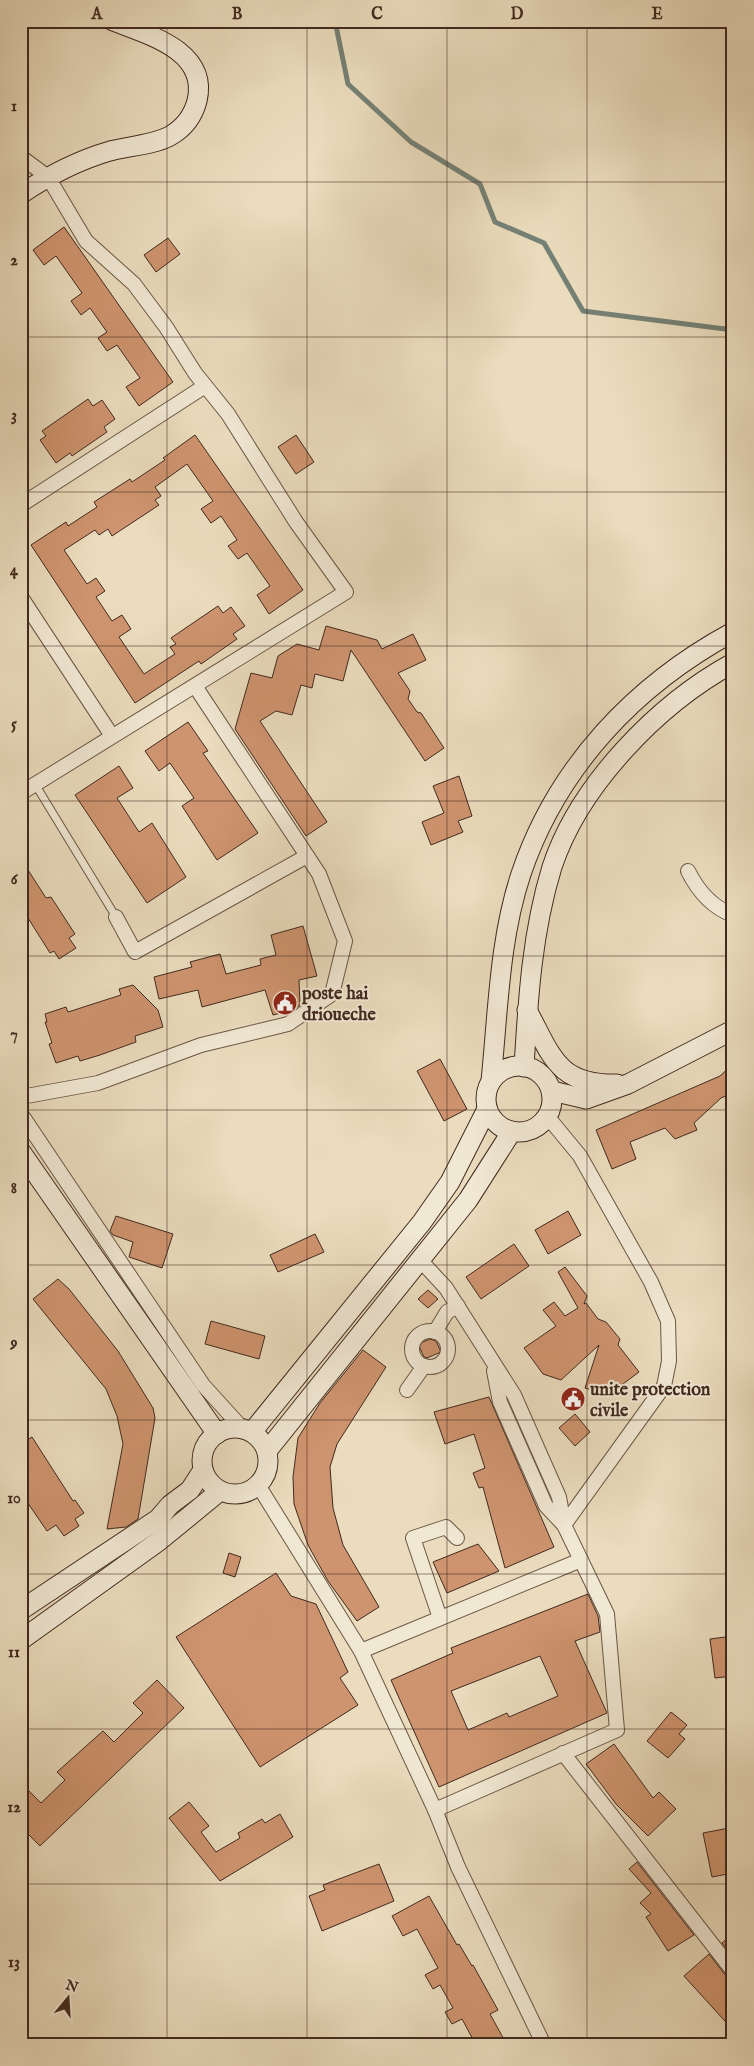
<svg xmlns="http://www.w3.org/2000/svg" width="754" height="2066" viewBox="0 0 754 2066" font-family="'IM FELL English',serif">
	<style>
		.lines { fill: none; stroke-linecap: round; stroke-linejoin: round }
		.stream { stroke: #758175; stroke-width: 5 }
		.building { fill: #ce946f; stroke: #41291f; fill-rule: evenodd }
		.lane-casing { stroke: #6b5646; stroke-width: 9 }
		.street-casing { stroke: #6b5646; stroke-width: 16 }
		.secondary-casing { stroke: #41291f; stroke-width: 21 }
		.lane { stroke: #f1e8d4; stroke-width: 7 }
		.street { stroke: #f1e8d4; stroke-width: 14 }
		.secondary { stroke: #f1e8d4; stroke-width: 19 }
		.grid { fill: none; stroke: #41291f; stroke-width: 1; stroke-opacity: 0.55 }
		.labels { text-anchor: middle; stroke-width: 4; stroke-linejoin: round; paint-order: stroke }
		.poi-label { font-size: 18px; font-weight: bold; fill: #41291f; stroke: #f1e8d4; text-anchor: start }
		.neatline { fill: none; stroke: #41291f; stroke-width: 2 }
		.grid-label { font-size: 16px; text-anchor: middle; font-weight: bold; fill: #41291f }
	</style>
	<rect width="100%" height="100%" fill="#eadcbd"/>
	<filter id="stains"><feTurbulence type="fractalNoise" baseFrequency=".004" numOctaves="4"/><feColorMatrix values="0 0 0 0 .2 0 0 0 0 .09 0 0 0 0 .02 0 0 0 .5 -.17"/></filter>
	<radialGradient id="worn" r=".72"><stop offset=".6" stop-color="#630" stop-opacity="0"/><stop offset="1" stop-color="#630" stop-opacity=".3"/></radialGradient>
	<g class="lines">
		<!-- stream -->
		<polyline class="stream" points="335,21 348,84 411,142 480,184 495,222 544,243 583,311 733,330"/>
	</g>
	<!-- building -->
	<g class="building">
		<polygon points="64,227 173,382 139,406 126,387 140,378 117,345 107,351 98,338 107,332 90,308 81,315 71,301 82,293 56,256 44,265 33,250"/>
		<polygon points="168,238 180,254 156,272 144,255"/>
		<polygon points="88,399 93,406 102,400 115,419 104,427 107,432 72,456 70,453 56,463 40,440 46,436 42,431"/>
		<polygon points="195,435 303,590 269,614 257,595 270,586 247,553 238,559 228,546 237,540 221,516 211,523 201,509 213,501 187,464 155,487 161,496 155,500 159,505 112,536 108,529 99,535 95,530 64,550 87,584 96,578 105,591 96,597 112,621 122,615 131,629 119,637 144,674 175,654 170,647 176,644 171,638 218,606 223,613 231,607 245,626 233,634 237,639 201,664 199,661 135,703 31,545 66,522 68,526 97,507 94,502 130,479 132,482 165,460 163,458"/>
		<polygon points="296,435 314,462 296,474 278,447"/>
		<polygon points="326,626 377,640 382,649 413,634 426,660 398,673 410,691 408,699 417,712 421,713 444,748 425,761 351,650 343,681 315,674 312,688 301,685 292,715 276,711 260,721 327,822 306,836 235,729 251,673 272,678 278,656 297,644 319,650"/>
		<polygon points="188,722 208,751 203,753 258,833 217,860 182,806 194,798 170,763 159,771 145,751"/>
		<polygon points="119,766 133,788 117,798 139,832 152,823 186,877 147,903 75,795"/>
		<polygon points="459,776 472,816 458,821 463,832 431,845 422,822 444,813 433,786"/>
		<polygon points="21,859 46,898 51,897 75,934 69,938 76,948 59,959 54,951 50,953 28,918 21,922"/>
		<polygon points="303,926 317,976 299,980 300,1005 293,1010 273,1015 265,990 202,1007 198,990 159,999 154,977 192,967 190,962 220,954 226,974 261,965 260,959 276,955 271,935"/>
		<polygon points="133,985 158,1010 163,1027 135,1036 136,1042 100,1055 80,1061 78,1056 56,1063 49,1044 52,1043 45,1022 47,1022 45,1014 66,1007 68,1012 121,995 119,989"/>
		<polygon points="440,1059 467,1109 444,1121 417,1071"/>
		<polygon points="733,1064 733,1093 721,1098 694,1123 697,1130 675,1139 665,1128 630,1142 636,1159 612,1169 596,1130 720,1076"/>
		<polygon points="568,1211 581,1235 548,1254 535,1230"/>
		<polygon points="116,1216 173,1234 162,1268 129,1257 133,1242 113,1235 110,1231"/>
		<polygon points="315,1234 324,1252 278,1272 270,1255"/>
		<polygon points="514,1244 529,1266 481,1299 466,1277"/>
		<polygon points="565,1267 587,1296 584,1304 586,1303 598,1319 606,1322 620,1339 618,1345 639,1372 619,1387 610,1384 606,1394 585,1388 599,1345 561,1380 543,1374 524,1348 556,1326 543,1310 554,1302 565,1316 578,1308 558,1272"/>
		<polygon points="58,1279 69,1289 118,1351 153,1408 155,1418 138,1519 126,1527 107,1529 123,1444 117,1416 106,1389 33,1299"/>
		<polygon points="428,1290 438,1299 428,1308 418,1299"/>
		<polygon points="211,1321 265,1336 259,1359 205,1344"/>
		<polygon points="430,1339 436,1341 441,1352 427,1358 424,1357 418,1344"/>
		<polygon points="363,1350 386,1367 337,1444 330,1467 333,1508 343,1545 379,1607 357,1621 328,1581 308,1545 294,1504 293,1477 298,1438 320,1403"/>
		<polygon points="489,1397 554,1547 505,1568 483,1487 479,1488 473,1473 485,1468 474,1434 445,1444 434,1412"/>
		<polygon points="575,1414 590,1432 575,1446 559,1428"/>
		<polygon points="32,1437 73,1501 75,1500 84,1513 75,1519 79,1526 64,1536 56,1525 47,1531 23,1496 27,1494 21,1486 21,1444"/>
		<polygon points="478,1544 499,1571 447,1593 433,1562"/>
		<polygon points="229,1553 241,1557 235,1577 223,1573"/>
		<polygon points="276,1573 291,1596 316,1604 348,1672 340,1678 358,1705 260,1767 176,1637"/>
		<path d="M588,1594L598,1616L600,1632L575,1641L607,1713L439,1787L391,1680L453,1653L451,1648ZM540,1656L558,1696L509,1717L507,1713L468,1730L451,1691Z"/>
		<polygon points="733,1636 733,1676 715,1678 710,1639"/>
		<polygon points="157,1680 184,1708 40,1846 21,1827 21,1799 29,1791 41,1803 65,1780 57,1772 103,1731 114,1742 143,1713 133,1703"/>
		<polygon points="671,1712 687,1725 679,1734 685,1739 668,1758 647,1741"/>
		<polygon points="614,1744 653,1798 659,1792 676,1809 648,1836 616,1804 586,1764"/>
		<polygon points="189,1802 209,1826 201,1832 216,1852 240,1838 238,1833 262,1819 265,1823 280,1814 293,1837 220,1881 169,1818"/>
		<polygon points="729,1828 733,1845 733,1873 712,1877 703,1833"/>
		<polygon points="637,1862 694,1935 668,1951 646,1917 651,1914 640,1903 651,1893 629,1869"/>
		<polygon points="379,1864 394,1901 322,1931 309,1896 325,1890 323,1885"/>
		<polygon points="429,1896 457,1945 459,1944 472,1966 473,1965 498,2010 490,2014 507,2045 476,2045 462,2019 452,2024 445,2012 453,2008 440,1985 433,1989 425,1975 438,1968 417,1929 403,1936 392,1916"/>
		<polygon points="733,1933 733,1956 722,1943"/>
		<polygon points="709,1954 726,1976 733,1980 733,2030 684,1976"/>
	</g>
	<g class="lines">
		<defs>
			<polyline id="lane" points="35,784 116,917"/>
			<g id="street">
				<polyline points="21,157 48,177 86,241 134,284 166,327 195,373 228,414 296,522 346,592 21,793"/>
				<polyline points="21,505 205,386"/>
				<polyline points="21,597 112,736"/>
				<path d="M688,871C698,891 711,907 733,915"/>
				<polyline points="116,917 135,952 307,856"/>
				<polyline points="21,1097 98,1083 201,1045 288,1024 332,994 345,941 319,874 195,686"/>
				<polyline points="21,1114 203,1385 242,1428"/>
				<polyline points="547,1116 580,1156 651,1282 668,1321 669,1361 664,1386 564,1525"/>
				<polyline points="421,1261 446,1288 514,1395 559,1497 564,1525 607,1614 617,1730 435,1810"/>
				<circle cx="430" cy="1349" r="18"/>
				<polyline points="435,1332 447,1312 458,1306"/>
				<polyline points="494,1371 500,1402 546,1506 564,1525"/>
				<polyline points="407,1390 424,1366"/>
				<polyline points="258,1485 361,1651 435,1810 458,1867 544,2045"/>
				<polyline points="440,1618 413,1538 446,1527 457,1538"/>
				<polyline points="361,1651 581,1560"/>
				<polyline points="563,1753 733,1971"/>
			</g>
			<g id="secondary">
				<path d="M21,194C48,176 79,160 110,151C129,146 153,145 170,136C184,128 193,116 197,101C209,51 149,35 113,21"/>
				<path d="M527,1010C552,1056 557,1085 617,1084"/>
				<circle cx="519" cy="1099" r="33"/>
				<path d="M524,1067C528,999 532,932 552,867C579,785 658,704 733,663"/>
				<path d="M491,1081C498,1013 499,940 521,874C557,767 635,685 733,632"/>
				<polyline points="552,1091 586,1099 628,1084 733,1030"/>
				<polyline points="21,1152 217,1434"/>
				<circle cx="235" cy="1461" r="33"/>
				<polyline points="252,1432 422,1222 450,1182 487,1109"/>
				<polyline points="267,1451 468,1200 512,1131"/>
				<polyline points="21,1610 158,1519 170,1505 190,1490 203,1470"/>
				<polyline points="21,1640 159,1541 220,1491"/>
			</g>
		</defs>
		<!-- lane casing -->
		<use href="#lane" class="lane-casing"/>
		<!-- street casing -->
		<use href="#street" class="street-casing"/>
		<!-- secondary casing -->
		<use href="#secondary" class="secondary-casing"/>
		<!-- lane -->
		<use href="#lane" class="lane"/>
		<!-- street -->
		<use href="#street" class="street"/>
		<!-- secondary -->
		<use href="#secondary" class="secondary"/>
	</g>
	<!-- grid -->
	<path class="grid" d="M167,21V2045M307,21V2045M447,21V2045M587,21V2045M21,182H733M21,337H733M21,492H733M21,646H733M21,801H733M21,956H733M21,1110H733M21,1265H733M21,1420H733M21,1574H733M21,1729H733M21,1884H733"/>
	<!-- icons -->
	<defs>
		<symbol id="civic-disc" viewBox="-11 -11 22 22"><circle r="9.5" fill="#8f2418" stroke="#f1e8d4"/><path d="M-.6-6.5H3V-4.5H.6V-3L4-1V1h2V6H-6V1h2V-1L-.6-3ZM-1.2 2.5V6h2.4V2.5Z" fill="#fff"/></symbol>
	</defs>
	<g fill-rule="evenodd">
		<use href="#civic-disc" x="271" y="989" width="28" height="28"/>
		<use href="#civic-disc" x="559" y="1385" width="28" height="28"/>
	</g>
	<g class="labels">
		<!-- poi labels -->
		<g class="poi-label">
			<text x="302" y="999">poste hai<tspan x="302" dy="21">drioueche</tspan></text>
			<text x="590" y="1395">unite protection<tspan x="590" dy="21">civile</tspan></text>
		</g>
	</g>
	<!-- margin -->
	<rect width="754" height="2066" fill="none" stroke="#eadcbd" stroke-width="55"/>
	<!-- north arrow -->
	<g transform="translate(68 1998) rotate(18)" stroke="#f1e8d4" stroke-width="4" paint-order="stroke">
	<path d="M0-4L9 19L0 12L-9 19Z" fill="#41291f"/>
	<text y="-8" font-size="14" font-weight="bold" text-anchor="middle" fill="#41291f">N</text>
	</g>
	<rect x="28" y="28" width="698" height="2010" class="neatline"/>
	<g class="grid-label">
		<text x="97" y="19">A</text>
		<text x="237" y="19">B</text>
		<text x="377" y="19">C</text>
		<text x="517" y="19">D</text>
		<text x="657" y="19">E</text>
		<text x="14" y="111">1</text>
		<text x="14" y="265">2</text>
		<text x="14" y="420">3</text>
		<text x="14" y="575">4</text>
		<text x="14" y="729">5</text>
		<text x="14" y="884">6</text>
		<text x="14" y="1039">7</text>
		<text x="14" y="1193">8</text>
		<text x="14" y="1348">9</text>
		<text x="14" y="1503">10</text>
		<text x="14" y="1657">11</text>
		<text x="14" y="1812">12</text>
		<text x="14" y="1967">13</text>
	</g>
	<rect width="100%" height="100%" filter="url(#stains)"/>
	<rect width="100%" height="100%" fill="url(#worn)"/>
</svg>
